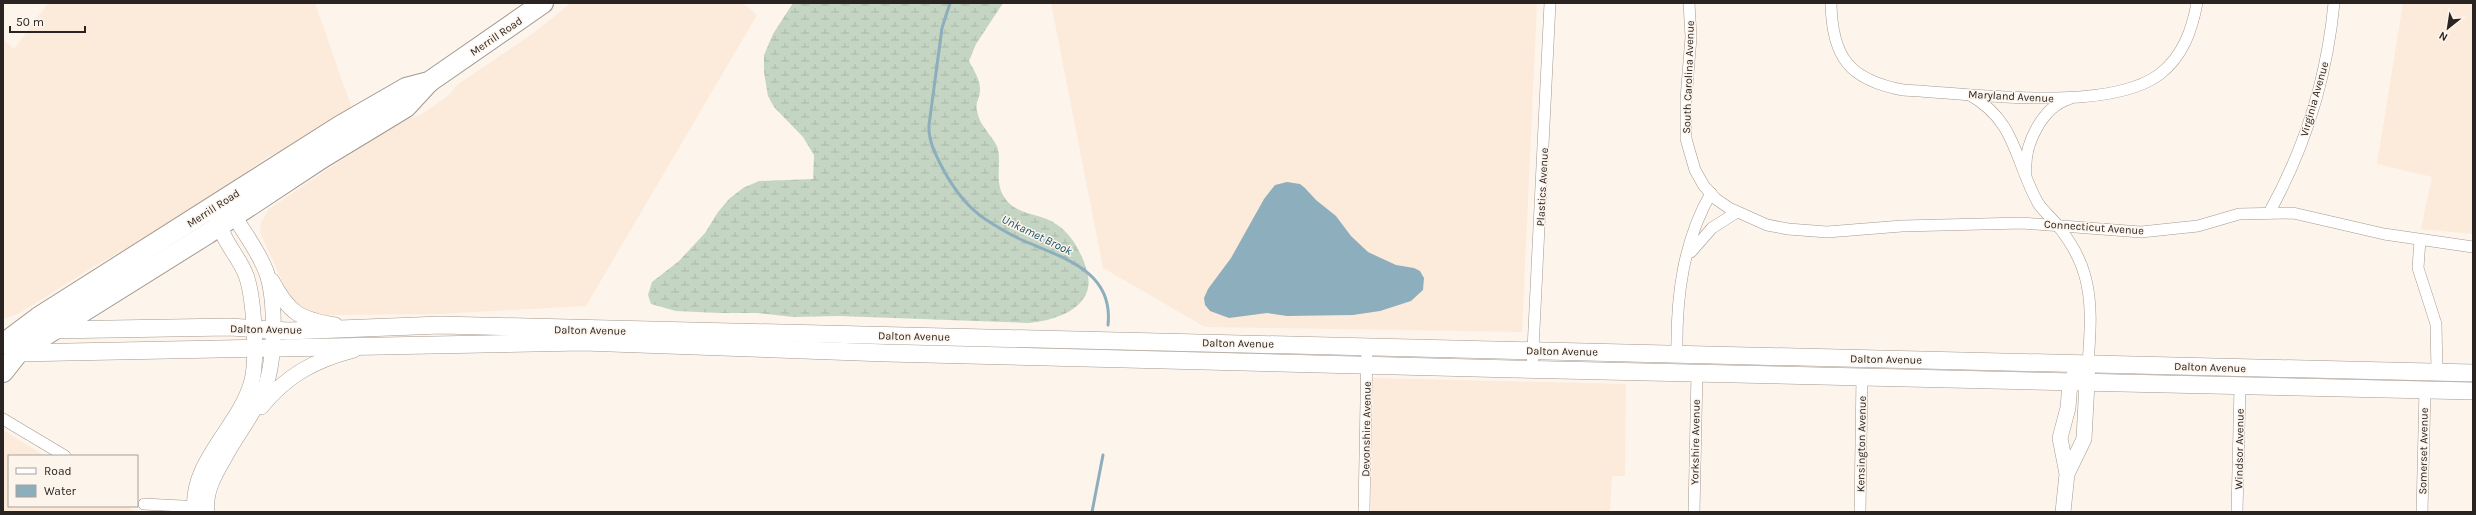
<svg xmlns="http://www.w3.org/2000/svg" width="2476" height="515" viewBox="0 0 2476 515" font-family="Karla,sans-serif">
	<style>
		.built { fill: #fcebda }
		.wetland { fill: url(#wetland-marsh) }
		.water { fill: #8daebc }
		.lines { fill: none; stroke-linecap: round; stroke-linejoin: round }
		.stream { stroke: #8daebc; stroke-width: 3 }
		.street-casing { stroke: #a3998f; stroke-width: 12 }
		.secondary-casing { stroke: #a3998f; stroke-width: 16 }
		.primary-casing { stroke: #a3998f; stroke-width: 18 }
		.highway-casing { stroke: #a3998f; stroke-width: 22 }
		.street { stroke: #fff; stroke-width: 11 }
		.secondary { stroke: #fff; stroke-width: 15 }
		.primary { stroke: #fff; stroke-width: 17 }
		.highway { stroke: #fff; stroke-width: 20 }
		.labels { text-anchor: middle; stroke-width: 3; stroke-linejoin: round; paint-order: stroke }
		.street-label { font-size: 11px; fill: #292421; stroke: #fdf4ec }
		.water-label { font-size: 12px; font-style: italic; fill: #115167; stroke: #fdf4ec }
	</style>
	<defs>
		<pattern id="wetland-marsh" width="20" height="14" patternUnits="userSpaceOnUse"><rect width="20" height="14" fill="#c5d5c3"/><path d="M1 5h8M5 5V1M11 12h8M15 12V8" fill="none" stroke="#a9b7a7"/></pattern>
	</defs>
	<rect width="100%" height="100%" fill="#fdf4ec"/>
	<!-- built -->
	<g class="built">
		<polygon points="48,3 315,3 352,109 291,147 269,156 250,169 240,181 155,233 98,264 18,314 3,319 3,39 14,49"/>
		<polygon points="571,3 743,3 757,15 586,306 438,314 329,315 315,315 298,308 288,294 260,232 261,223 269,209 395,124 422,114 449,95 457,85 532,34"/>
		<polygon points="1051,3 1537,3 1522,332 1205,327 1103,268"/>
		<polygon points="2403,3 2473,3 2473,234 2421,229 2432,177 2377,164"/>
		<polygon points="1373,378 1626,384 1625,476 1612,476 1610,512 1371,512"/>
		<polygon points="3,430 45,456 9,456 9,506 126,506 136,512 3,512"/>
	</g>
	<!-- wetland -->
	<path class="wetland" d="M793,3H1003L976,44L969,61C973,69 980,79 980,89C980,102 973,100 979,118C983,129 995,139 998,149C1001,163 996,177 1001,191C1012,217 1037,211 1056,224C1070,233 1078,247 1084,262C1088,273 1091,283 1086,294C1077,314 1048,321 1029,323L839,316L793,317L757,313H721L676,311L651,304L648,295L652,282L679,261L705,233L718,212L729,199L743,188L759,181L813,179L814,155L803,137L774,107L768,96L764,72V55L773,34Z"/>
	<!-- water -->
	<polygon class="water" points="1287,182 1300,184 1305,188 1316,200 1336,216 1351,236 1368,252 1396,265 1414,268 1420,271 1424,278 1423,290 1411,301 1380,311 1353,315 1287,316 1267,313 1229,318 1210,311 1205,305 1204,298 1208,289 1231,258 1264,199 1275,185"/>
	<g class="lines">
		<!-- stream -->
		<g class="stream">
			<path d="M950,3L942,28L929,125C928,142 937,157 944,171C954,189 967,207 985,219C997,227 1009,234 1022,240C1062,258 1114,270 1108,325"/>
			<polyline points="1092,512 1103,455"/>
		</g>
		<defs>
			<g id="street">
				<polyline points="1689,3 1691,37 1686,99 1686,139 1695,170 1704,186 1716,199 1729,208 1767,225 1788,229 1827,232 1902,226 2022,223 2141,232 2198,226 2239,214 2293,213 2384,234 2473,247"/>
				<path d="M1831,3C1832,57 1849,80 1903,90C1969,93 2107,114 2160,74C2183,56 2192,30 2197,3"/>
				<path d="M1970,95C2017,122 2014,160 2038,203C2043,211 2052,218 2058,226C2070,241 2080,257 2085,276C2093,305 2090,335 2088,364"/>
				<path d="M2026,171C2024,145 2042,107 2069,99"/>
				<path d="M2269,213C2305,148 2327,77 2334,3"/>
				<polyline points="2420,240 2418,268 2436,324 2437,372"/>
				<polyline points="1691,252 1712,228 1737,212"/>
				<path d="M1677,354C1676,297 1683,242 1711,193"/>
				<polyline points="1532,370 1550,3"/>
				<polyline points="3,419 65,456"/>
				<polyline points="144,504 201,507"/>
				<polyline points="1364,512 1367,346"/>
				<polyline points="1694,512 1697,373"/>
				<polyline points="1860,512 1862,376"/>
				<polyline points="2237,512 2240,386"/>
				<polyline points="2422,512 2425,390"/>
			</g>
			<g id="secondary">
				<path d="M272,281C289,313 299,319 335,325"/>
				<path d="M261,407C287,375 315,360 354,350"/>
				<path d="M195,512C189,463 238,428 251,384C258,362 254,301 247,278C242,262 231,251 224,236C222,229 220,222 218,216"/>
				<path d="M207,512C204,488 219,468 230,448C242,428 258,407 266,385C275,357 276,301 267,274C259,250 241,230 230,208"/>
				<polyline points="2063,512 2067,474 2084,439 2088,364 2077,370 2070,382 2068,408 2060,438 2067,474"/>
			</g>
			<g id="primary">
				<polyline points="52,330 230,327 288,331 441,325 2473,373"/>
				<polyline points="18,353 583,342 886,353 1513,369 2473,391"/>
			</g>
			<g id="highway">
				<polyline points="3,344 39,317 340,126 406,88 429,82 543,3"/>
				<polyline points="3,372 18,353 28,346 207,234 322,158 406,107 429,82"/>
			</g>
		</defs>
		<!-- street casing -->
		<use href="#street" class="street-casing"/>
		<!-- secondary casing -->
		<use href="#secondary" class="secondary-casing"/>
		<!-- primary casing -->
		<use href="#primary" class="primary-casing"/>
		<!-- highway casing -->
		<use href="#highway" class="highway-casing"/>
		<!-- street -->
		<use href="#street" class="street"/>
		<!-- secondary -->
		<use href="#secondary" class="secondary"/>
		<!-- primary -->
		<use href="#primary" class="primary"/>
		<!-- highway -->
		<use href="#highway" class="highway"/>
	</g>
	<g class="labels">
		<!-- street labels -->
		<g class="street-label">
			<text transform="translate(496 36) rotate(-34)" y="4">Merrill Road</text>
			<text transform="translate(1688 77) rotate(-88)" y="4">South Carolina Avenue</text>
			<text transform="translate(2011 96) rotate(3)" y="4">Maryland Avenue</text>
			<text transform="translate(2314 99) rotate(-74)" y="4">Virginia Avenue</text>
			<text transform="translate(1542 187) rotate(-87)" y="4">Plastics Avenue</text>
			<text transform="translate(213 208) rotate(-33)" y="4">Merrill Road</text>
			<text transform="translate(2094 227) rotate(4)" y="4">Connecticut Avenue</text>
			<text transform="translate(266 329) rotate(1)" y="4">Dalton Avenue</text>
			<text transform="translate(590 330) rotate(1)" y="4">Dalton Avenue</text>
			<text transform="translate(914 336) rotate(1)" y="4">Dalton Avenue</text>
			<text transform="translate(1238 343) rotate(1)" y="4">Dalton Avenue</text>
			<text transform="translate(1562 351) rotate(1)" y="4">Dalton Avenue</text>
			<text transform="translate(1886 359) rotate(1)" y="4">Dalton Avenue</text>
			<text transform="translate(2210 367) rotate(2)" y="4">Dalton Avenue</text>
			<text transform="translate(1366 429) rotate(-89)" y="4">Devonshire Avenue</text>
			<text transform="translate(1695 442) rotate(-89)" y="4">Yorkshire Avenue</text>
			<text transform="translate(1861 444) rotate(-89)" y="4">Kensington Avenue</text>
			<text transform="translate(2239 449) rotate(-89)" y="4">Windsor Avenue</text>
			<text transform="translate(2423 451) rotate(-89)" y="4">Somerset Avenue</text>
		</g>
		<!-- water labels -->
		<g class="water-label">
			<text transform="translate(1037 235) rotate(26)" y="4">Unkamet Brook</text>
		</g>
	</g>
	<!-- border -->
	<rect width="2476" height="515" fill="none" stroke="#292421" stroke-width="8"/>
	<!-- legend -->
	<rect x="8" y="455" width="130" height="52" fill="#fdf4ec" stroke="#a8a19b"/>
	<rect x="16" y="468" width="20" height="6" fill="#ffffff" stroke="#a8a19b"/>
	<text x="44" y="475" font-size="12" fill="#292421">Road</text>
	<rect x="16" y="485" width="20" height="12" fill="#8daebc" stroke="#a8a19b"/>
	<text x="44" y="495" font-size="12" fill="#292421">Water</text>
	<!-- north arrow -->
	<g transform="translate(2448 28) rotate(210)" stroke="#fdf4ec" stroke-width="3" paint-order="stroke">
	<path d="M0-3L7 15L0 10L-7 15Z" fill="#292421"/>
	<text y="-6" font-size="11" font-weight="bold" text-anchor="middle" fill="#292421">N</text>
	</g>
	<!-- scale -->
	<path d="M10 26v6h75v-6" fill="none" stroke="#292421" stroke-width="2"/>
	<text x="16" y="26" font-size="12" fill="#292421" stroke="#fdf4ec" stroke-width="3" paint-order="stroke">50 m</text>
</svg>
